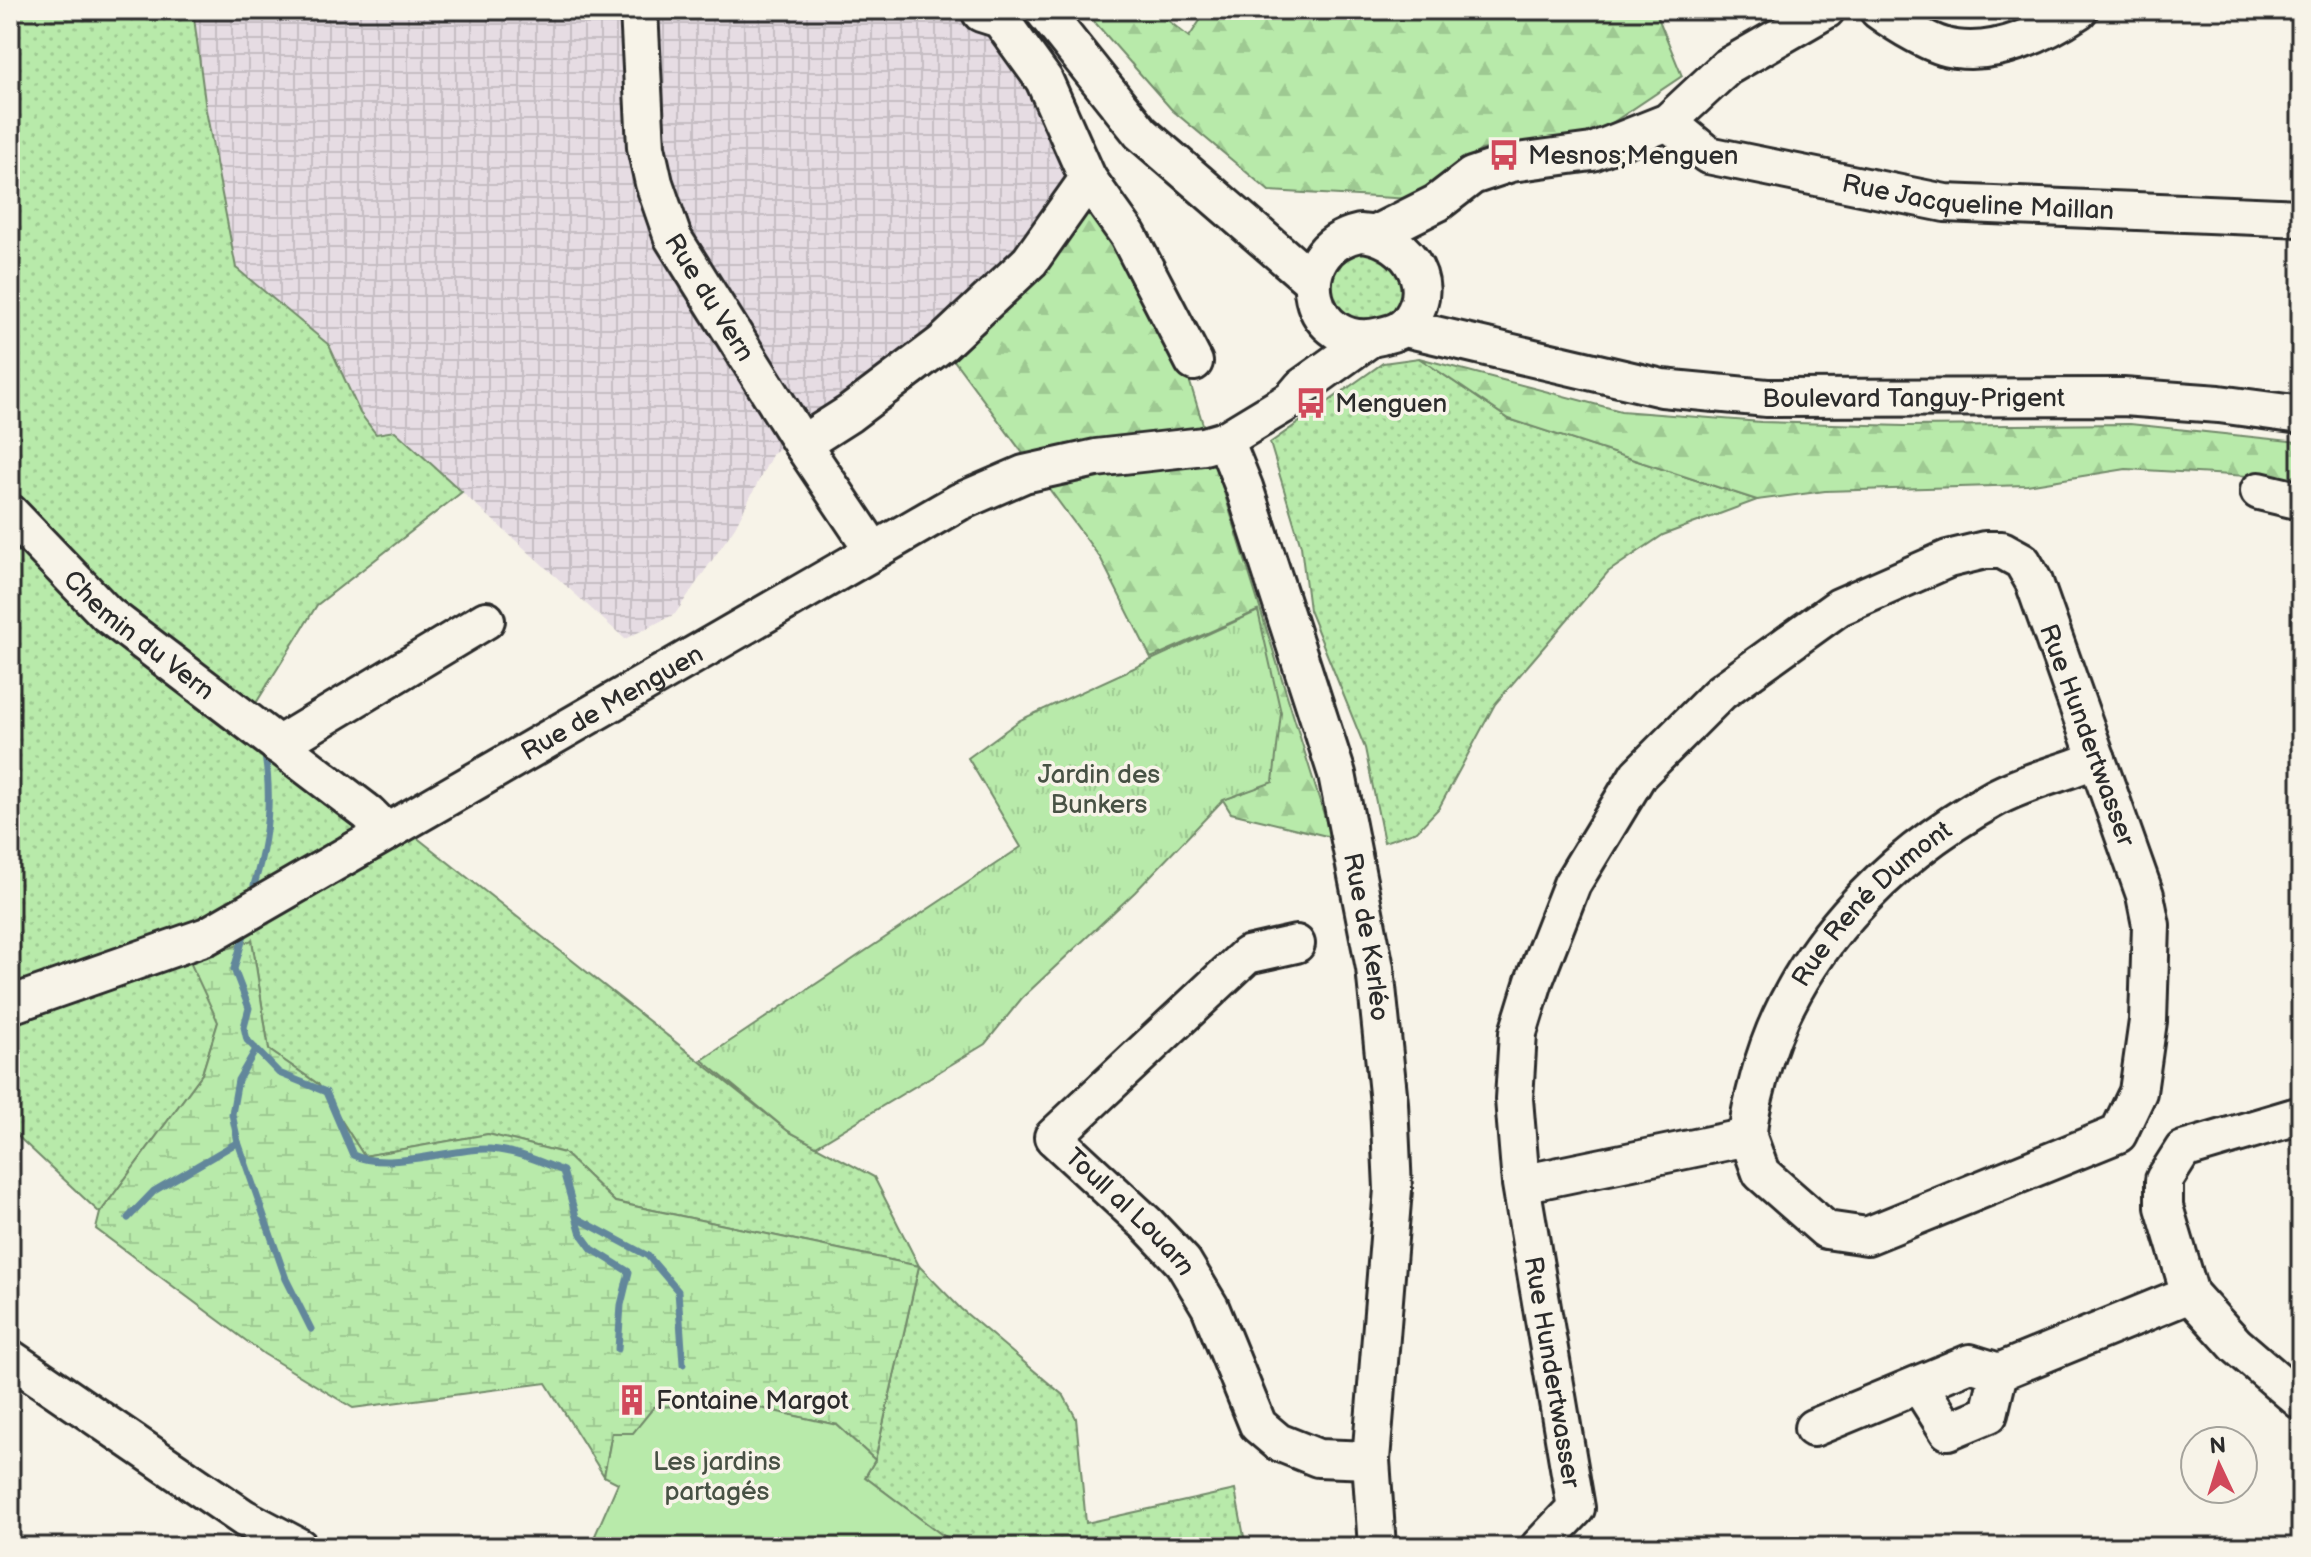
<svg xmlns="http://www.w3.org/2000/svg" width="2311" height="1557" viewBox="0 0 2311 1557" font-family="'Balsamiq Sans',sans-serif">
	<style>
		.industrial { fill: url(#industrial-grid) }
		.grass { fill: url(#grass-dots); stroke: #728a6a; stroke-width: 2 }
		.forest { fill: url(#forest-firs); stroke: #728a6a; stroke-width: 2 }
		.wetland { fill: url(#wetland-marsh); stroke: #728a6a; stroke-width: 2 }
		.park { fill: url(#park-tufts); stroke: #728a6a; stroke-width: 2 }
		.garden { fill: #b8eaaa; stroke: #728a6a; stroke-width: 2 }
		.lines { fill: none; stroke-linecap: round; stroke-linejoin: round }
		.stream { stroke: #62879b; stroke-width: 7 }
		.minor-casing { stroke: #2b2b2b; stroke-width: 42 }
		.minor { stroke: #f7f3e8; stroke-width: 36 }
		.labels { text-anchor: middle; stroke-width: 7; stroke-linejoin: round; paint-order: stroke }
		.poi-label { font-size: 26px; fill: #2b2b2b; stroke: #f7f3e8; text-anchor: start }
		.street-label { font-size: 26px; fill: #2b2b2b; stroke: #f7f3e8 }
		.park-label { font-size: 26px; fill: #475144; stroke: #f7f3e8 }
	</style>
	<defs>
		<pattern id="industrial-grid" width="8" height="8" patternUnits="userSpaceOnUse" patternTransform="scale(2)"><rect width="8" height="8" fill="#e6dce3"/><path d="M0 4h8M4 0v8" fill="none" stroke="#c5bdc3"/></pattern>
		<pattern id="grass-dots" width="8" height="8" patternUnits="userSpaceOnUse" patternTransform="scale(2)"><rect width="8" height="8" fill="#b8eaaa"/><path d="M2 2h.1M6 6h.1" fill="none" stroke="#9ec992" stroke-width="1.8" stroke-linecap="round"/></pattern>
		<pattern id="forest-firs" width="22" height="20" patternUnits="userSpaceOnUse" patternTransform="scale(2)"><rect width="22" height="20" fill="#b8eaaa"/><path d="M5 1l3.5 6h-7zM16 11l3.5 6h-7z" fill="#9ec992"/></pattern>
		<pattern id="wetland-marsh" width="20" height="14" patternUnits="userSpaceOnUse" patternTransform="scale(2)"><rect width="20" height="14" fill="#b8eaaa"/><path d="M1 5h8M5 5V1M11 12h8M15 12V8" fill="none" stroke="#9ec992"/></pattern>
		<pattern id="park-tufts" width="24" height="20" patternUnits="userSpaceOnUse" patternTransform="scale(2)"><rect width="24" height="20" fill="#b8eaaa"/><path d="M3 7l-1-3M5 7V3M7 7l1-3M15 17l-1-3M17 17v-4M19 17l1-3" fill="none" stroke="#9ec992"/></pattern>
	</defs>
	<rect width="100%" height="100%" fill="#f7f3e8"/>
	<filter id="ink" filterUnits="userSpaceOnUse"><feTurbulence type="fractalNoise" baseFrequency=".0125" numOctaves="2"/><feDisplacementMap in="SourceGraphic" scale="16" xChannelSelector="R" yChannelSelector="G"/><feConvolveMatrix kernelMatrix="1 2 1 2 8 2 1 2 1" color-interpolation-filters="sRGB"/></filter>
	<g filter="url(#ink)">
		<!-- industrial -->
		<polygon class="industrial" points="193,10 1005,10 1081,175 939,340 773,453 735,527 675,614 625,639 395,432 377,434 360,413 329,345 236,268 206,110"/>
		<!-- grass -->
		<g class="grass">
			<polygon points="10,10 193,10 206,110 236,268 329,345 360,413 376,434 395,431 462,492 317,605 253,708 788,1131 874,1177 919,1266 961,1309 1064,1396 1076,1418 1086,1523 1235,1490 1246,1547 969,1547 942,1535 865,1477 875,1460 919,1266 615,1202 564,1153 488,1134 364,1156 318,1084 269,1050 252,940 218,1022 202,1074 100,1213 10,1129"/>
			<circle cx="1366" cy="287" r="36"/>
			<polygon points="1419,358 1509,419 1757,500 1663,535 1608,572 1495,704 1439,808 1417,831 1384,842 1365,748 1309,610 1301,546 1270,443 1383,363"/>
		</g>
		<!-- forest -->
		<g class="forest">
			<polygon points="1084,10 1155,10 1189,37 1207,10 1655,10 1682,76 1600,131 1481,150 1411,199 1269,191 1172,110"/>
			<polygon points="1081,175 1187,373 1331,837 1231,813 1223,800 1273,781 1257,611 1151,658 1101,559 939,340"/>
			<polygon points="1419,358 1621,411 1761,422 1904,426 2130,424 2290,441 2301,443 2301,479 2126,469 2027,485 1825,491 1757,500 1509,419"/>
		</g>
		<!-- wetland -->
		<polygon class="wetland" points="252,940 269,1050 318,1084 364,1156 488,1134 564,1153 615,1202 919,1266 875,1460 837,1425 742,1404 654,1407 633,1434 612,1433 604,1476 546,1383 353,1408 264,1354 96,1229 100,1213 202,1074 218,1022 190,962"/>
		<!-- park -->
		<polygon class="park" points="1258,611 1281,713 1273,782 1223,800 1135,892 1022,998 985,1044 816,1146 788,1131 702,1060 1021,847 968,758 1020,720"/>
		<!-- garden -->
		<polygon class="garden" points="742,1404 837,1425 875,1460 865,1477 942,1535 969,1547 590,1547 618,1483 604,1476 612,1433 633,1433 654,1407"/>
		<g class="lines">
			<!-- stream -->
			<g class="stream">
				<path d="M254,885C268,840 273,797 264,750"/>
				<path d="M246,928L234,969L249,1008L244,1027L247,1040L279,1073L326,1092L353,1155C388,1172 454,1147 490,1149C516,1151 540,1161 563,1171L581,1234L592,1249L629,1272L621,1305L618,1349"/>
				<polyline points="255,1051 238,1080 232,1114 238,1142 286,1279 311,1329"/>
				<polyline points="128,1218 154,1191 238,1142"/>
				<polyline points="577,1218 648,1256 678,1291 683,1364"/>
			</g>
			<defs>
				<g id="minor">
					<path id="s1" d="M639,10L646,147L654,183L673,238L802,444L874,551"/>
					<polyline points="1043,10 1141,133 1312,281"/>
					<path d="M1878,10C1897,24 1933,47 1956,49C1998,55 2045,33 2079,10"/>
					<path id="s2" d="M1668,122L1708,155L1945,203L2301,218"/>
					<polyline points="1088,179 1128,235 1194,362"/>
					<path d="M1360,233C1401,235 1439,279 1411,319C1404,330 1394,333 1381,336C1309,355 1282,250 1360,233Z"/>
					<polyline points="1375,234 1437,203 1472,176 1511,163 1592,152 1668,122 1727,67 1826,10"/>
					<path id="s3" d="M1405,328L1662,388L1767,398L2123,397L2219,404L2301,415"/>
					<path id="s4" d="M1225,440L1244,487L1337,774L1375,968L1389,1103L1393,1189L1371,1460L1377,1547"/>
					<polyline points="802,444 849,414 943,343 1030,261 1088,179 1044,80 1000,19 981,13"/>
					<polyline points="2259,491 2301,501"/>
					<path id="s5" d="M10,513L107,614L368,813L387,832"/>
					<polyline points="278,745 486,620"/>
					<path id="s6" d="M1296,944L1247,955L1053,1137L1148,1225L1183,1262L1210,1307L1258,1425L1278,1442L1318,1458L1371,1460"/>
					<path id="s7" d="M10,1005L207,936L959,502L1024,474L1096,458L1204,446L1225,440L1291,400L1302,387L1369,339"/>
					<polyline points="2301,1115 2183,1150 2164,1180 2164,1207 2190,1294 2236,1345 2301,1401"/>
					<path id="s8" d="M1748,1137C1748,1117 1754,1098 1759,1078C1791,955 1886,858 1995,798C2026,781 2064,773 2097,759"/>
					<path id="s9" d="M1521,1184L1748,1137L1761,1173L1826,1230L1867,1236L2118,1134L2138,1092L2148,1021L2151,925L2145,895L2034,582L2022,561L2002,550H1985L1948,559L1839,607L1721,692L1638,775L1572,884L1534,981L1518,1033L1514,1099L1521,1184L1576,1508L1539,1547"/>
					<polyline points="10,1358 244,1518 299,1547"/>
					<polyline points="1919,1385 1948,1431 1989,1414 1999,1372"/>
					<polyline points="1813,1428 1970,1363 1999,1372 2190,1294"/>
				</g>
			</defs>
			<!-- minor casing -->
			<use href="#minor" class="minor-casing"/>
			<!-- minor -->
			<use href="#minor" class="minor"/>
		</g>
	</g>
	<!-- icons -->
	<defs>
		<symbol id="bus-bare" viewBox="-9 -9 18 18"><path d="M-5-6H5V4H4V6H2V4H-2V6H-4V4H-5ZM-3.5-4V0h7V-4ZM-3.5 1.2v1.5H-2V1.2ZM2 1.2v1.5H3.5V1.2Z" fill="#d1495b" stroke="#f7f3e8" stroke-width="2.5" paint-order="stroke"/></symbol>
		<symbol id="building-bare" viewBox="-9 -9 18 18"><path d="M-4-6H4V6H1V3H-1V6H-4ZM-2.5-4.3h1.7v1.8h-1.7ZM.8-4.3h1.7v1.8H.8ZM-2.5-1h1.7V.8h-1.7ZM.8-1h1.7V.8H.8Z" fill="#d1495b" stroke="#f7f3e8" stroke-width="2.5" paint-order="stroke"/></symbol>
	</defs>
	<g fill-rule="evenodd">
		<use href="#bus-bare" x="1482" y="133" width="44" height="44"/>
		<use href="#bus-bare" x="1289" y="381" width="44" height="44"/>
		<use href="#building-bare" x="610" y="1378" width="44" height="44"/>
	</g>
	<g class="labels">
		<!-- poi labels -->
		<g class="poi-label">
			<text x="1528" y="164">Mesnos;Menguen</text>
			<text x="1335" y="412">Menguen</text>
			<text x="656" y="1409">Fontaine Margot</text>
		</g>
		<!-- street labels -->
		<g class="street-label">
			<text dy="9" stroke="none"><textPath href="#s2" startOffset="326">Rue Jacqueline Maillan</textPath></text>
			<text dy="9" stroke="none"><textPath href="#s1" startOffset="302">Rue du Vern</textPath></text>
			<text dy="9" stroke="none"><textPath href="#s3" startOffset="516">Boulevard Tanguy-Prigent</textPath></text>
			<text dy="9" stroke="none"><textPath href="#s5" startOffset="178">Chemin du Vern</textPath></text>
			<text dy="9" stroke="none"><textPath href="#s7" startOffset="676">Rue de Menguen</textPath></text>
			<text transform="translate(2088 735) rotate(70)" y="9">Rue Hundertwasser</text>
			<text dy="9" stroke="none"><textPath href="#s8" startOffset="272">Rue René Dumont</textPath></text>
			<text dy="9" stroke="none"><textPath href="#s4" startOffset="518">Rue de Kerléo</textPath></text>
			<text dy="9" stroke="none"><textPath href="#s6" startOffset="424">Toull al Louarn</textPath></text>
			<text dy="9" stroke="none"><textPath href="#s9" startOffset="2358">Rue Hundertwasser</textPath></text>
		</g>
		<!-- park labels -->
		<g class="park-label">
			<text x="1099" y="783">Jardin des<tspan x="1099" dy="30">Bunkers</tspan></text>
			<text x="717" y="1470">Les jardins<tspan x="717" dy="30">partagés</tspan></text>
		</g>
	</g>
	<!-- margin -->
	<rect width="2311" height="1557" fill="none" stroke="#f7f3e8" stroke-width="40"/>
	<rect x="20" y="20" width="2271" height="1517" fill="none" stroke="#2b2b2b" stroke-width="3" filter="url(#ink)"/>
	<!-- north arrow -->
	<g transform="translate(2219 1465) rotate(356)"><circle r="38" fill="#f7f3e8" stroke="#a5a39c" stroke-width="2"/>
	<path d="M0-6L14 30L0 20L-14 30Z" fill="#d1495b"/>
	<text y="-12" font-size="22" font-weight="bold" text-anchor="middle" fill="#2b2b2b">N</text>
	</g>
</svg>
